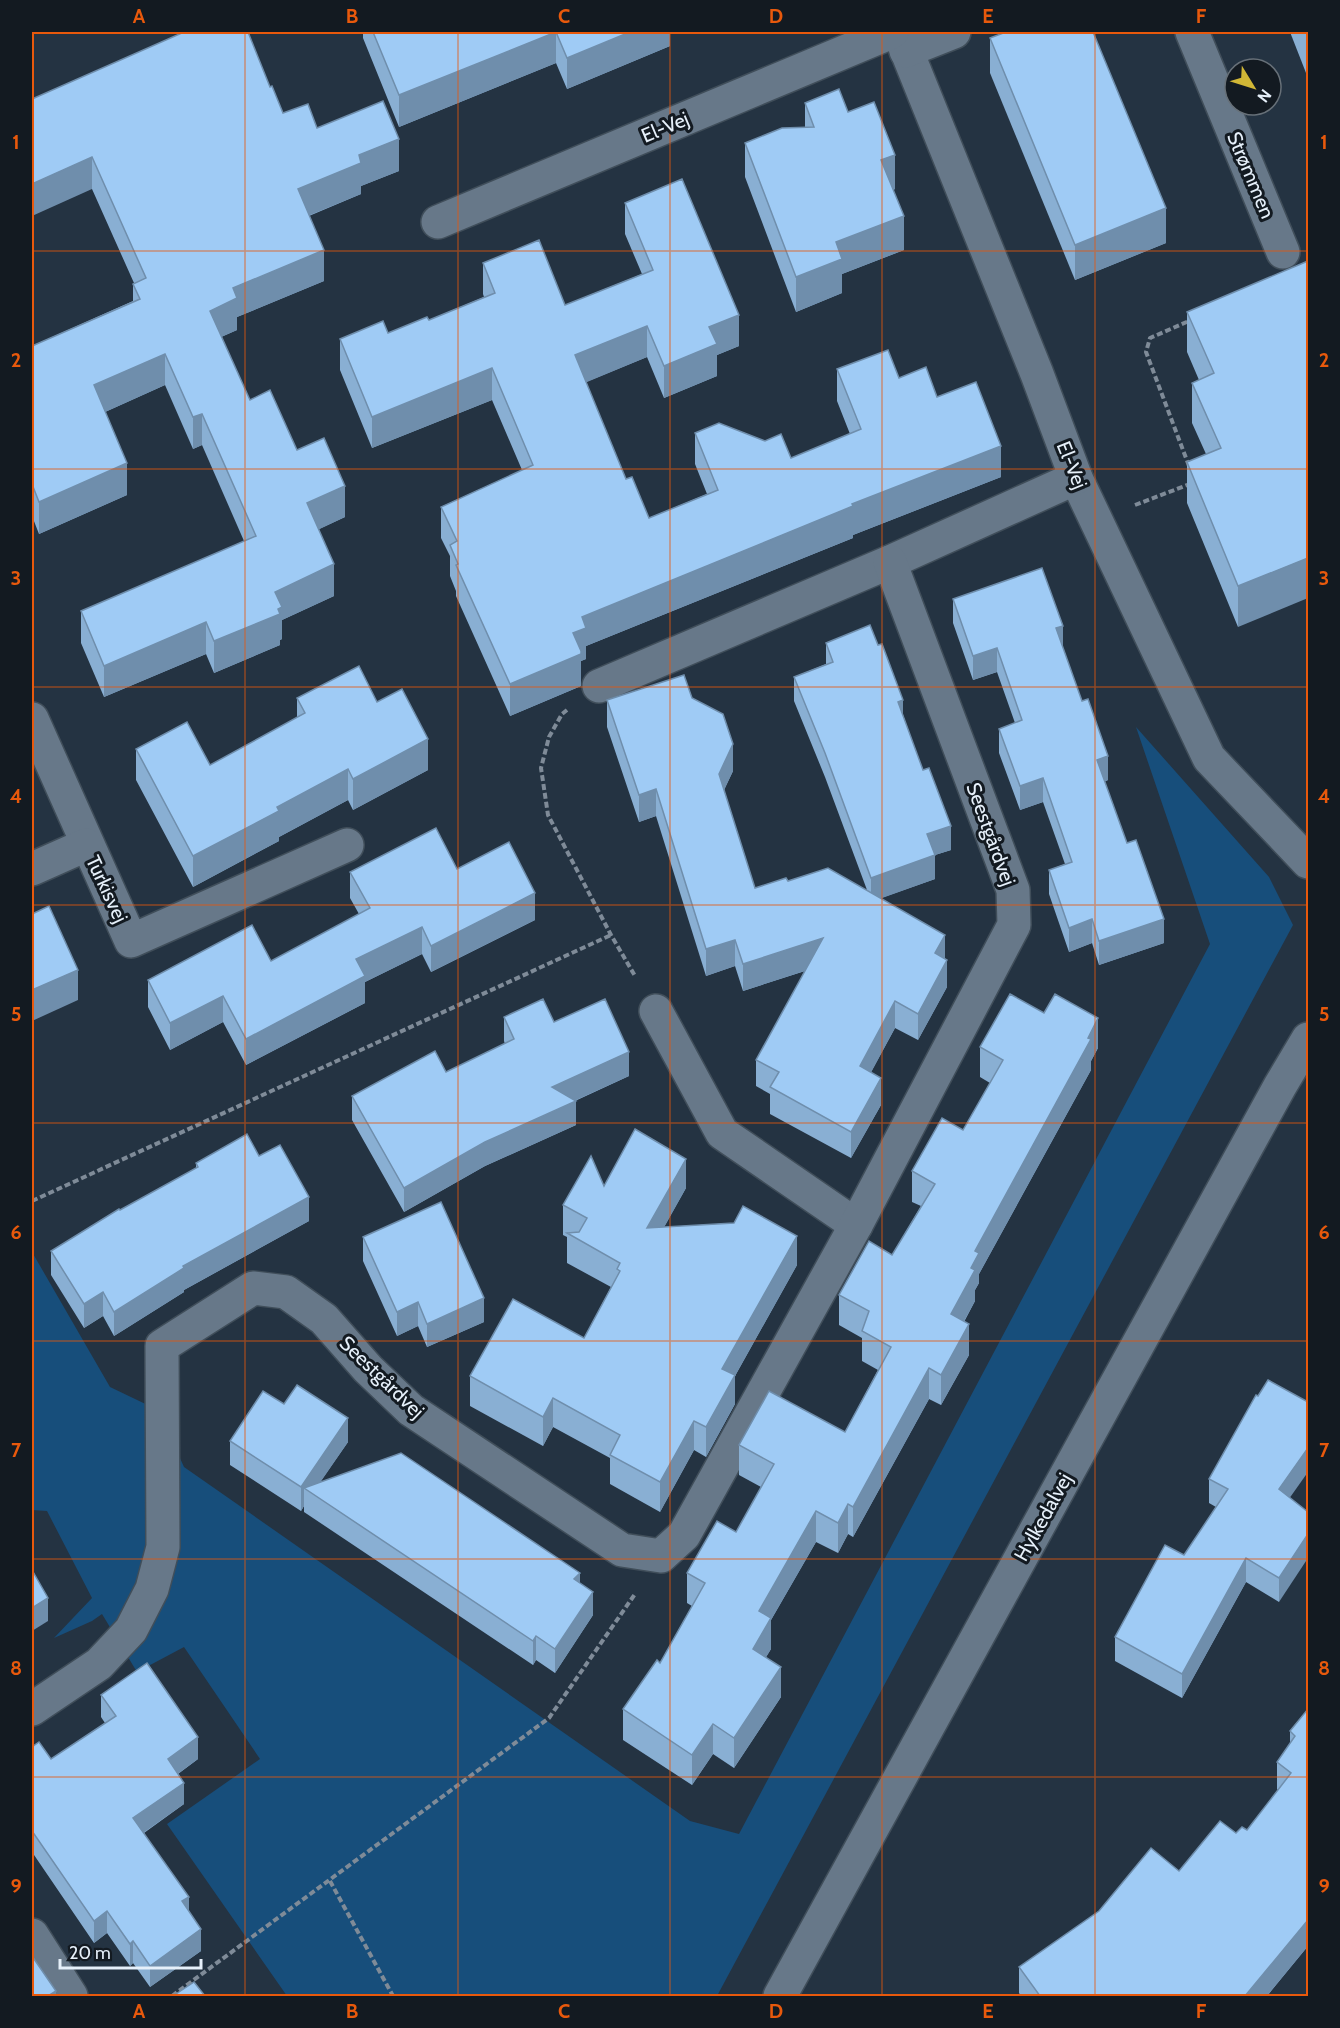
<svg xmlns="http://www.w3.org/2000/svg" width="1340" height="2028" viewBox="0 0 1340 2028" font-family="Cabin,sans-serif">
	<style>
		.green { fill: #174e7b }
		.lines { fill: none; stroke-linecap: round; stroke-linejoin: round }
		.street-casing { stroke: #404e5a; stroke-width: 36 }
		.secondary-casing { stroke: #404e5a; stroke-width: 36 }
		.path { stroke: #7f8b98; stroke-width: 4; stroke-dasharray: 6 3; stroke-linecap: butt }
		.street { stroke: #677889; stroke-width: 33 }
		.secondary { stroke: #677889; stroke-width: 33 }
		.wall { fill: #89afd3 }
		.shaded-wall { fill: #6f8eac }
		.building { fill: #9fcbf5; stroke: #6f8eac; stroke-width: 1.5 }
		.grid { fill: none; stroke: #e8590c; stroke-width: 1.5; stroke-opacity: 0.55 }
		.labels { text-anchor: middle; stroke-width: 6; stroke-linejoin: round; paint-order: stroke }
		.street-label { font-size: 20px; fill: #e6f0fa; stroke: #131a21 }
		.neatline { fill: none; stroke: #e8590c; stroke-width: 2 }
		.grid-label { font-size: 20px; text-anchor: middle; font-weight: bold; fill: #e8590c }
	</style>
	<rect width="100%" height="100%" fill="#243342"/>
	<!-- green -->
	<polygon class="green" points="1136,727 1269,877 1293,925 717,1996 287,1996 167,1824 260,1759 184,1647 137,1672 102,1614 92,1621 54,1638 92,1598 47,1511 32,1510 32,1252 110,1387 158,1410 184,1467 690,1821 739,1834 1210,944"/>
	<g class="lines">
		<defs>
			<g id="street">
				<polyline points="899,32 1037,374 1076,478 1209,758 1308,862"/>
				<polyline points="1192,32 1283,252"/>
				<polyline points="906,51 954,32"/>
				<polyline points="438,222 892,32"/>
				<polyline points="599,686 890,562 1076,478"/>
				<polyline points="32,719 131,941 347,845"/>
				<polyline points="32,869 86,845"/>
				<polyline points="656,1011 722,1133 856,1225"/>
				<polyline points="32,1709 99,1664 131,1630 152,1589 163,1547 162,1346 253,1288 286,1292 324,1319 368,1369 411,1410 622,1550 661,1556 684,1535 856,1225 1014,925 1013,890 890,562"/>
				<polyline points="32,1935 71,1996"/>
			</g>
			<polyline id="secondary" points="780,1996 1280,1086 1308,1039"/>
		</defs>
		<!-- street casing -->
		<use href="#street" class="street-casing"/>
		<!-- secondary casing -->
		<use href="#secondary" class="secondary-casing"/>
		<!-- path -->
		<g class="path">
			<polyline points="1189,466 1146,352 1150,338 1189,321"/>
			<polyline points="1135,505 1190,484"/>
			<polyline points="567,710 562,714 549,737 541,768 548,815 611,935 635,976"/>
			<polyline points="32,1201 611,935"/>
			<polyline points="330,1881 393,1996"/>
			<polyline points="172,1996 549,1718 635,1594"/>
		</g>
		<!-- street -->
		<use href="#street" class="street"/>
		<!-- secondary -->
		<use href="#secondary" class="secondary"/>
	</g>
	<!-- wall -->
	<g class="wall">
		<polygon points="363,32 670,32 670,46 567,89 556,63 399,127 363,38"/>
		<polygon points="1290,32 1308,32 1308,78"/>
		<polygon points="990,38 1166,243 1075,280 990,73"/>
		<polygon points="270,87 283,113 317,128 399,171 361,186 361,194 309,216 324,281 237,317 237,330 221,337 250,400 297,450 345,517 319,529 334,596 282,620 282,639 280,640 280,645 214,673 206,654 104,697 81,643 81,611 244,541 202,445 193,449 165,385 105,412 127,495 39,534 32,516 32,346 133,301 133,284 134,283 92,189 32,99"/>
		<polygon points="805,103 848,112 895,189 893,190 904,250 842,274 842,293 796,312 745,177 745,143 805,127"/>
		<polygon points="625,203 739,346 717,355 717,376 664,398 647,357 586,382 626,479 649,518 707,494 695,464 695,433 791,458 850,434 837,401 837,369 899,378 937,397 1001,477 853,535 853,538 586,646 586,659 581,661 581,686 510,716 456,596 456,591 450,576 450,556 441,538 441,507 522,470 492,400 372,448 340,370 340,339 388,333 429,320 484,297 483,294 483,263 565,305 642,274 625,234"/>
		<polygon points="1308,261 1238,627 1187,503 1187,462 1206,454 1192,423 1192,383 1199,380 1187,352 1187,312"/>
		<polygon points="953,599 1063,648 1108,780 1104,782 1164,943 1099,965 1092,943 1069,952 1049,894 1049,870 1065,864 1043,802 1020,810 999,753 999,729 1015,723 997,672 973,680 953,623"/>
		<polygon points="826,643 903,715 951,850 935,855 935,879 881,898 945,959 947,987 918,1040 895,1028 871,1072 881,1105 851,1158 770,1114 770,1094 756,1086 756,1060 805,971 743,991 735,966 706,976 656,816 639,822 607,727 607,700 692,698 733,771 724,790 755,888 788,881 867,890 825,777 794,701 794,677 826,664"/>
		<polygon points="297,698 377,702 428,770 353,810 348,800 279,837 279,841 193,887 136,780 136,749 210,765 297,718"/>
		<polygon points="457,869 535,920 431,972 422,954 365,982 365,1003 246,1065 223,1022 170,1050 148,1007 148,980 271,961 359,914 350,898 350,872"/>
		<polygon points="504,1017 554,1022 629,1076 575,1101 576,1125 485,1166 404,1212 352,1120 352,1096 446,1072 505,1044 504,1041"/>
		<polygon points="980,1047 1098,1048 1091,1061 1091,1070 979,1274 979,1283 975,1290 975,1301 964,1322 969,1355 941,1405 929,1399 853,1537 848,1534 838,1553 816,1542 771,1620 771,1649 766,1657 781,1697 734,1768 713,1754 692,1785 623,1740 623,1709 660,1663 692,1606 687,1603 687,1573 736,1532 761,1487 739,1475 739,1445 845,1432 878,1370 862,1361 862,1338 839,1325 839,1295 892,1255 921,1206 912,1202 912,1171 963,1130 990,1083 980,1077"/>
		<polygon points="259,1156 309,1221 184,1290 184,1292 114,1336 103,1316 84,1328 51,1275 51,1251 120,1210 196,1168 196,1163"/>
		<polygon points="604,1186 686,1188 664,1227 797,1265 735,1376 735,1404 706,1457 694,1450 660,1512 610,1484 610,1458 553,1427 543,1446 470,1406 470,1376 584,1338 611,1287 567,1263 567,1237 563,1235 563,1205"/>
		<polygon points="363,1237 484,1322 427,1347 418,1326 397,1336 363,1261"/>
		<polygon points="284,1404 348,1442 320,1482 580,1583 593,1615 555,1673 536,1660 533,1665 304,1512 304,1506 301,1511 230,1465 230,1441"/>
		<polygon points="1209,1479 1290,1498 1279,1602 1246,1582 1182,1698 1115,1661 1115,1637 1184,1555 1216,1507 1209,1503"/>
		<polygon points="101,1695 198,1759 178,1774 184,1804 144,1833 189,1911 201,1951 150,1987 133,1963 130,1966 107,1933 94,1943 32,1852 32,1747 51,1759 105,1723 101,1717"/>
		<polygon points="1308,1709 1308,1946 1267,1996 1021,1996 1019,1993 1019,1967 1179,1871 1236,1833 1247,1830 1278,1790 1277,1789 1277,1762 1290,1744 1290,1731"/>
	</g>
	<!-- shaded-wall -->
	<g class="shaded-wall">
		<polygon points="556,32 556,63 399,127 399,95"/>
		<polygon points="630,32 670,32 670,46 567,89 567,58"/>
		<polygon points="399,139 399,171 361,186 361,194 298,220 298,189 359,155"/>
		<polygon points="895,155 895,189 881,195 881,160"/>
		<polygon points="92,157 92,189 32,216 32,184"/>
		<polygon points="1166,208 1166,243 1075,280 1075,245"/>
		<polygon points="904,216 904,250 842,274 842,293 796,312 796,277 836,242"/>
		<polygon points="324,250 324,281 237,317 237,330 210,342 210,311 233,288"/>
		<polygon points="739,315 739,346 717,355 717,376 664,398 664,366 709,327"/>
		<polygon points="647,326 647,357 575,387 575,355"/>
		<polygon points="165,354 165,385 94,417 94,385"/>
		<polygon points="492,368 492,400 372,448 372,417"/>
		<polygon points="202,414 202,445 193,449 193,417"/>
		<polygon points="1001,446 1001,477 853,535 853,538 586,646 586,659 581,661 581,686 510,716 510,684 573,633 582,617 852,504"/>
		<polygon points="127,463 127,495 39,534 39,502"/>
		<polygon points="345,486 345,517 307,535 307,503"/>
		<polygon points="1308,558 1308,598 1238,627 1238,586"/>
		<polygon points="334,564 334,596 282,620 282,639 280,640 280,645 214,673 214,641 275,592"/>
		<polygon points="206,622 206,654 104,697 104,666"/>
		<polygon points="1063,626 1063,650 1056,628"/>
		<polygon points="997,648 997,672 973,680 973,656"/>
		<polygon points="903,700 903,724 898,702"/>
		<polygon points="428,739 428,770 353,810 353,779"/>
		<polygon points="733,744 733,771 719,801 719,774"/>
		<polygon points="1108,756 1108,780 1097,784 1097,760"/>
		<polygon points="348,769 348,800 279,837 279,841 193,887 193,856 277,807"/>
		<polygon points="1043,778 1043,802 1020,810 1020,786"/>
		<polygon points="656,789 656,816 639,822 639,795"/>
		<polygon points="951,826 951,850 935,855 935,879 871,902 871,878 927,834"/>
		<polygon points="535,893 535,920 431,972 431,946"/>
		<polygon points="1092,919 1092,943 1069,952 1069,928"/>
		<polygon points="1164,919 1164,943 1099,965 1099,941"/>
		<polygon points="422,927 422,954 365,982 365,1003 246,1065 246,1039 356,959"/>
		<polygon points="945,935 945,962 935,953"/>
		<polygon points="823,938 823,965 743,991 743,964"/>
		<polygon points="735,940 735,966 706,976 706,949"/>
		<polygon points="947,960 947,987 918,1040 918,1014"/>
		<polygon points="78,970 78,1000 32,1021 32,990"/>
		<polygon points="223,996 223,1022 170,1050 170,1023"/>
		<polygon points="895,1001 895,1028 860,1093 860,1066"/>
		<polygon points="1098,1018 1098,1048 1091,1061 1091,1070 979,1274 979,1283 975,1290 975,1301 951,1345 951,1314 971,1268 975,1251"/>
		<polygon points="629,1052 629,1076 552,1111 552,1087"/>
		<polygon points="881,1078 881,1105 851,1158 851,1132"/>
		<polygon points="576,1101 576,1125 485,1166 404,1212 404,1188 485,1142"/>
		<polygon points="686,1159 686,1188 647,1258 647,1228"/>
		<polygon points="309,1197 309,1221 184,1290 184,1292 114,1336 114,1312 183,1266"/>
		<polygon points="797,1236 797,1265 735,1376 735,1404 706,1457 706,1427 722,1369"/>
		<polygon points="103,1292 103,1316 84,1328 84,1304"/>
		<polygon points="484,1298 484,1322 427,1347 427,1324"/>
		<polygon points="418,1302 418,1326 397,1336 397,1312"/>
		<polygon points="969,1324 969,1355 941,1405 941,1375"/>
		<polygon points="929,1368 929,1399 853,1537 853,1507"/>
		<polygon points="553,1398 553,1427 543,1446 543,1417"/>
		<polygon points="348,1418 348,1442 313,1493 304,1488 304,1506 301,1511 301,1487"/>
		<polygon points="694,1421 694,1450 660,1512 660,1482"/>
		<polygon points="1308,1448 1308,1472 1279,1513 1279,1489"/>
		<polygon points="848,1504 848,1534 838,1553 838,1523"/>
		<polygon points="816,1511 816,1542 771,1620 771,1649 753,1679 753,1649 759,1611"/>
		<polygon points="1308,1534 1308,1558 1279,1602 1279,1578"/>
		<polygon points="1246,1558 1246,1582 1182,1698 1182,1674"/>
		<polygon points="580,1573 580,1597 574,1579"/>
		<polygon points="593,1592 593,1615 555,1673 555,1649"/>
		<polygon points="48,1598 48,1621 32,1631 32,1608"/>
		<polygon points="536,1636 536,1660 533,1665 533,1641"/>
		<polygon points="781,1667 781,1697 734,1768 734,1738"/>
		<polygon points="713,1724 713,1754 692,1785 692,1755"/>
		<polygon points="198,1737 198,1759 168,1781 168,1759"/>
		<polygon points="184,1783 184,1804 133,1840 133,1818"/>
		<polygon points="189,1897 189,1918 182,1901"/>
		<polygon points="107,1911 107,1933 94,1943 94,1921"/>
		<polygon points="1308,1920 1308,1946 1267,1996 1245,1996"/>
		<polygon points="201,1929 201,1951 150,1987 150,1966"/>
		<polygon points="133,1941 133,1963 130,1966 130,1944"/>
		<polygon points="56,1991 56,1996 48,1996"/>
	</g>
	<!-- building -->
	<g class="building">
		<polygon points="184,32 248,32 270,87 272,86 283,113 308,104 317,128 383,101 399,139 359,155 361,163 298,189 324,250 233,288 237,298 210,311 250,400 270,390 297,450 324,438 345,486 307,503 334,564 275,592 282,607 278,609 280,614 214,641 206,622 104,666 81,611 256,536 202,414 193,417 165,354 94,385 127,463 39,502 32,484 32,346 140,299 133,284 146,278 92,157 32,184 32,99"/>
		<polygon points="373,32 556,32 399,95"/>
		<polygon points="556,32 630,32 567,58"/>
		<polygon points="1006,32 1093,32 1166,208 1075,245 990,38"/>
		<polygon points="839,89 848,112 874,102 895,155 881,160 904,216 836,242 842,259 796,277 745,143 782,128 814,127 805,103"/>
		<polygon points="682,179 739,315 709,327 717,344 664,366 647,326 575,355 626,479 632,477 649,518 718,490 695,433 719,423 765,441 781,434 791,458 861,429 837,369 888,350 899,378 926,367 937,397 976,382 1001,446 852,504 853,506 582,617 586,628 573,633 581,651 581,654 510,684 456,565 458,564 450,545 457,541 441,507 533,465 492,368 372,417 340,339 383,321 388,333 427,317 429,320 495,293 483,263 539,240 565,305 653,270 625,203"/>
		<polygon points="1308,261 1308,558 1238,586 1187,462 1221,448 1192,383 1214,373 1187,312"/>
		<polygon points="1042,568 1063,626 1056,628 1082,701 1088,699 1108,756 1097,760 1127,843 1136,840 1164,919 1099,941 1092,919 1069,928 1049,870 1072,862 1043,778 1020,786 999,729 1022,720 997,648 973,656 953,599"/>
		<polygon points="870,625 878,645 882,644 903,700 898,702 923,770 929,768 951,826 927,834 935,855 871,878 825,753 794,677 833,662 826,643"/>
		<polygon points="359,666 377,702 402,689 428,739 353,779 348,769 277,807 279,811 193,856 136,749 187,722 210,765 305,713 297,698"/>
		<polygon points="684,675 692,698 723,714 733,744 719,774 755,888 786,878 788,881 828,868 945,935 935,953 947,960 918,1014 895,1001 860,1066 881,1078 851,1132 770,1087 779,1072 756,1060 823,938 743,964 735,940 706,949 656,789 639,795 607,700"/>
		<polygon points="436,828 457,869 509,842 535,893 431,946 422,927 356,959 365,976 246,1039 223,996 170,1023 148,980 252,925 271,961 370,908 350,872"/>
		<polygon points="49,906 78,970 32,990 32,914"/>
		<polygon points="1010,994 1044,1013 1055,994 1098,1018 1088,1038 1091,1039 975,1251 979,1253 971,1268 975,1270 951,1314 969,1324 941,1375 929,1368 853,1507 848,1504 838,1523 816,1511 759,1611 771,1618 753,1649 781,1667 734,1738 713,1724 692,1755 623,1709 657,1660 660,1663 705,1583 687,1573 717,1521 736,1532 774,1464 739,1445 769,1391 845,1432 891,1347 862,1331 869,1311 839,1295 869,1241 892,1255 935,1184 912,1171 942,1118 963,1130 1003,1060 980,1047"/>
		<polygon points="543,999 554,1022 605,999 629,1052 552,1087 576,1101 485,1142 404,1188 352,1096 435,1051 446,1072 514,1039 504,1017"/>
		<polygon points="635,1129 686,1159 647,1228 734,1223 743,1206 797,1236 722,1369 735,1375 706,1427 694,1421 660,1482 610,1455 620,1435 553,1398 543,1417 470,1376 513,1299 584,1338 620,1271 617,1269 620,1263 567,1233 579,1232 587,1218 563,1205 591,1156 604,1186"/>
		<polygon points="247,1134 259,1156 280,1145 309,1197 183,1266 184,1268 114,1312 103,1292 84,1304 51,1251 119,1209 120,1210 198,1167 196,1163"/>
		<polygon points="441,1202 484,1298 427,1324 418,1302 397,1312 363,1237"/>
		<polygon points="1268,1380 1308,1402 1308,1448 1279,1489 1308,1512 1308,1534 1279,1578 1246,1558 1182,1674 1115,1637 1165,1545 1184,1555 1228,1489 1209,1479 1256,1395 1258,1396"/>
		<polygon points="297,1385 348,1418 301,1487 230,1441 263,1391 284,1404"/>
		<polygon points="401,1453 580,1573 574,1579 593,1592 555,1649 536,1636 533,1641 304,1488"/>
		<polygon points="32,1570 48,1598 32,1608"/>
		<polygon points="147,1663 198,1737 168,1759 184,1783 133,1818 189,1897 182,1901 201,1929 150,1966 133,1941 130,1944 107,1911 94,1921 32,1831 32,1747 39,1742 51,1759 116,1716 101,1695"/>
		<polygon points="1308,1709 1308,1920 1245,1996 1040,1996 1019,1967 1099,1911 1151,1848 1179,1871 1220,1821 1236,1833 1242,1827 1247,1830 1291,1773 1277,1762 1295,1736 1290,1731"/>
		<polygon points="32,1956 56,1991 48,1996 32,1996"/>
		<polygon points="194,1982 205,1996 173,1996"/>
	</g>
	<!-- grid -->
	<path class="grid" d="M245,32V1996M458,32V1996M670,32V1996M882,32V1996M1095,32V1996M32,251H1308M32,469H1308M32,687H1308M32,905H1308M32,1123H1308M32,1341H1308M32,1559H1308M32,1777H1308"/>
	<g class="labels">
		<!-- street labels -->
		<g class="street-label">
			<text transform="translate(665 127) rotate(-23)" y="7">El-Vej</text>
			<text transform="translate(1251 175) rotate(67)" y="7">Strømmen</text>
			<text transform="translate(1072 465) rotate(68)" y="7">El-Vej</text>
			<text transform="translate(991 834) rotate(70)" y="7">Seestgårdvej</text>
			<text transform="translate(107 889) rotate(65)" y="7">Turkisvej</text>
			<text transform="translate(382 1377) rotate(44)" y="7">Seestgårdvej</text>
			<text transform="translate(1043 1517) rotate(-61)" y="7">Hylkedalvej</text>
		</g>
	</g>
	<!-- border -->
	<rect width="1340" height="2028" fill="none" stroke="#131a21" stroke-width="66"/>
	<!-- north arrow -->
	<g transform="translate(1253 87) rotate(128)"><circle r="28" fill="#131a21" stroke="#677078" stroke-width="1.5"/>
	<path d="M0-4.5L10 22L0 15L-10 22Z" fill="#d1b736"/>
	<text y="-9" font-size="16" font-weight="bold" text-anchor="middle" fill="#e6f0fa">N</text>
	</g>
	<!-- scale -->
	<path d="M60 1959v9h141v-9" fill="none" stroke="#e6f0fa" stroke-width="3"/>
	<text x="69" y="1959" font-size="18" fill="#e6f0fa" stroke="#131a21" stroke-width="4.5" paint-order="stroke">20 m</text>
	<rect x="33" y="33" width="1274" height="1962" class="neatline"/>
	<g class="grid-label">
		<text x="139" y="23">A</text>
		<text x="352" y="23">B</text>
		<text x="564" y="23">C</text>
		<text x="776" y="23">D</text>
		<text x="988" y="23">E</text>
		<text x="1201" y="23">F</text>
		<text x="16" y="149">1</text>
		<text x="1324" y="149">1</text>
		<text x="16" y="367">2</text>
		<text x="1324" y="367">2</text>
		<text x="16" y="585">3</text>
		<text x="1324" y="585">3</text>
		<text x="16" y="803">4</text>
		<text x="1324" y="803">4</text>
		<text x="16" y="1021">5</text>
		<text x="1324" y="1021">5</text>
		<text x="16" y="1239">6</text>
		<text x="1324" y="1239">6</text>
		<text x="16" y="1457">7</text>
		<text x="1324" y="1457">7</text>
		<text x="16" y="1675">8</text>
		<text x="1324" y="1675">8</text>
		<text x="16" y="1893">9</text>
		<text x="1324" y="1893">9</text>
		<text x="139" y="2018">A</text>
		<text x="352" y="2018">B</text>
		<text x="564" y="2018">C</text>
		<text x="776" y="2018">D</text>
		<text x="988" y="2018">E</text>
		<text x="1201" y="2018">F</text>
	</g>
</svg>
